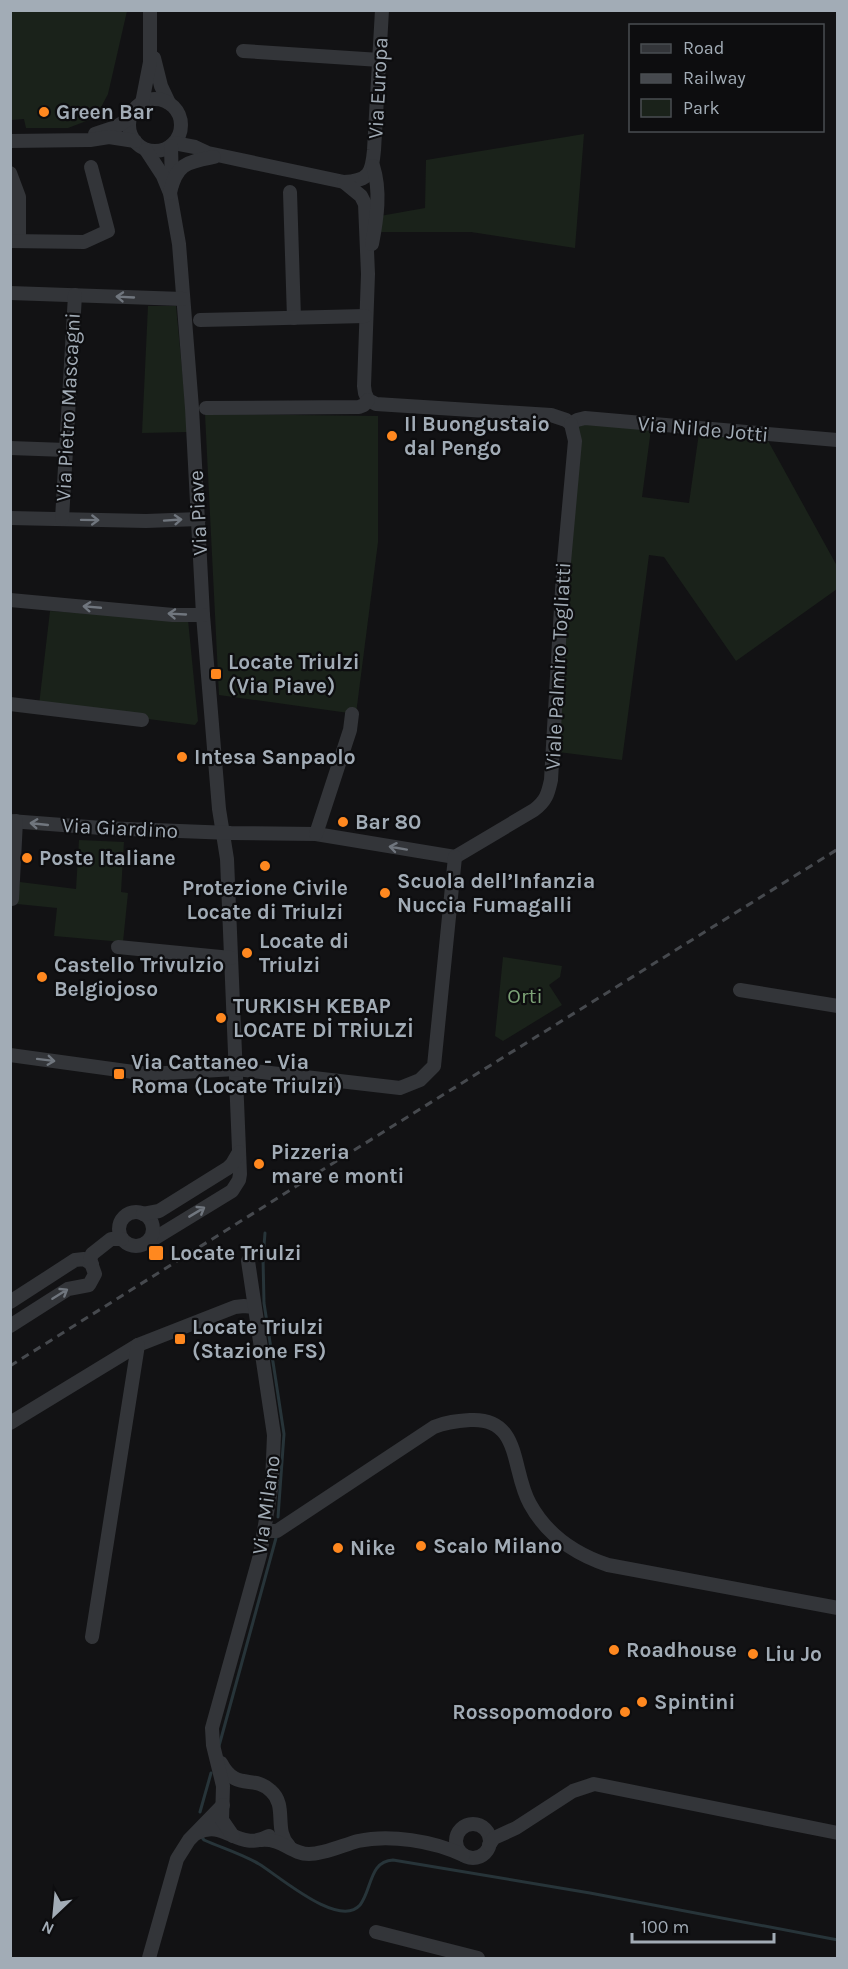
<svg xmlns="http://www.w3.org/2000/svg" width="848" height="1969" viewBox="0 0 848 1969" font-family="Karla,sans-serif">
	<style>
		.green { fill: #1a221a }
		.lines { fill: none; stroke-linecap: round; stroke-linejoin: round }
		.stream { stroke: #273439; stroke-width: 3 }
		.minor { stroke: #333539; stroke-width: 14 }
		.rail { stroke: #46494e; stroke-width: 3; stroke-dasharray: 8 6; stroke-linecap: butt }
		.oneway { stroke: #70767e }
		.poi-dot { fill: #ff881f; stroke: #0d0d0f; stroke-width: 2 }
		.labels { text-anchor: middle; stroke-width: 4.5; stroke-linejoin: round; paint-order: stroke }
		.street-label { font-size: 21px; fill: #a2acb6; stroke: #0d0d0f }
		.poi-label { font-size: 21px; font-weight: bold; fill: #a2acb6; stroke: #0d0d0f; text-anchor: start }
		.park-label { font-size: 21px; fill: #7da377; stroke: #0d0d0f }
	</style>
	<rect width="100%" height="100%" fill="#121214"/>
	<!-- green -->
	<g class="green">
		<polygon points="10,11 127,11 108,94 98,113 89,120 68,128 26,128 24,119 11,120"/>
		<polygon points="584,134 575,248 471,232 379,232 380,216 425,208 426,160"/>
		<polygon points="148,306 176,306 188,432 142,433"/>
		<polygon points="205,414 378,416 378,542 356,714 219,695"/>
		<polygon points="586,423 651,429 642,497 689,503 699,433 767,439 837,566 837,589 736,661 664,557 649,555 622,760 558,752 577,428"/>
		<polygon points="50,611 188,620 198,721 195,725 39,705"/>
		<polygon points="79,840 124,842 121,892 128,893 123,942 54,936 57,908 17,904 20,882 76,889"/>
		<polygon points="503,957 562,966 560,977 549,985 562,1005 503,1041 495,1036"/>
	</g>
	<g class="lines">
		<!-- stream -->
		<g class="stream">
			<polyline points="265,1233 263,1258 264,1303 284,1434 278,1517"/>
			<polyline points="219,1746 276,1538"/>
			<polyline points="200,1812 211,1773"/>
			<path d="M200,1835L204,1840C222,1848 242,1854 259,1864C279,1876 339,1929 360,1905C372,1890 369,1861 393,1860L590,1893L838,1940"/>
		</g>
		<!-- minor -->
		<g class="minor">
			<polyline points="243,51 380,60"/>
			<polyline points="154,58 161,86 169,103"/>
			<circle cx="155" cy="125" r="26"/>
			<polyline points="142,103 150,62 150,10"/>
			<polyline points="95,134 116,127 130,118"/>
			<polyline points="10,141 90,140 109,137 135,141"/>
			<path d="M174,143L195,147L208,153L344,182C369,181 372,173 374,150L382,10"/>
			<polyline points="171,146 172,185"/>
			<polyline points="146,150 163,176 170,193 179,244 192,408 203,615 219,809 227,859 240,1174 239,1180 232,1191 147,1243"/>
			<polyline points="10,173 19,197 19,241"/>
			<polyline points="344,182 361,196 365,204 368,274 364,386 365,393 368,400"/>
			<polyline points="290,192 294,318"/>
			<path d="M170,193C176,163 188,162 214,157"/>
			<polyline points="10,241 84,242 108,231 91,167"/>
			<path d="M372,244C377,218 381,191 373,166"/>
			<polyline points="10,293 183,299"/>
			<polyline points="200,320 365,316"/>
			<polyline points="368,400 376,404 551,415 566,420 571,424"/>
			<polyline points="206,408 359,407 364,405 368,400"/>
			<polyline points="571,424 577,420 585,418 837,440"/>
			<polyline points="10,448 66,450"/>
			<polyline points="10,518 146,521 199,519"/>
			<polyline points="62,519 75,295"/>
			<polyline points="10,600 173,615 203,615"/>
			<polyline points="10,704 142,720"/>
			<polyline points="10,821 102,828 231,833 316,834 455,857"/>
			<polyline points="316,834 350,730 352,714"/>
			<path d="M455,857L534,810C546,801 548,794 551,780L563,573L575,441L571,424"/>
			<polyline points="12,899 16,821"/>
			<polyline points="118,947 231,958"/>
			<polyline points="740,990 838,1006"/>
			<polyline points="10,1055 148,1074 236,1069 400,1088 420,1080 434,1066 455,857"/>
			<circle cx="136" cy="1229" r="17"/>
			<polyline points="143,1214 159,1211 228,1168 232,1164 239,1152"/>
			<polyline points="10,1302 75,1260 84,1259 92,1264"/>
			<polyline points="10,1326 68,1289 89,1285 95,1274 90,1260 92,1254 111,1239 122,1239"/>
			<polyline points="10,1423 138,1345 235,1307 244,1306 254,1307"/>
			<path d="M265,1531H277L434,1427C446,1422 457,1421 470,1420C522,1417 511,1471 530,1504C547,1535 575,1554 608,1565L838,1608"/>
			<polyline points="92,1637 138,1345"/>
			<path d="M221,1763C236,1792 254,1774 271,1791C288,1806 273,1830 289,1846"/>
			<circle cx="473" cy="1841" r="17"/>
			<path d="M197,1833C225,1818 238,1853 269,1836"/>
			<polyline points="233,1836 222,1820 223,1786 213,1745 212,1728 260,1555 272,1483 274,1435 248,1261"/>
			<path d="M261,1840C282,1838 291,1854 309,1854C325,1854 343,1845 358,1841C390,1834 433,1841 463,1855"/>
			<polyline points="489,1845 494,1838 516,1828 573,1791 594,1784 838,1833"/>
			<polyline points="376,1932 478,1958"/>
			<polyline points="149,1958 177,1859 189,1840 223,1805"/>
		</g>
		<!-- rail -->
		<polyline class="rail" points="10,1366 319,1172 838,849"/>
	</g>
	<!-- one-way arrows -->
	<defs><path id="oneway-shaft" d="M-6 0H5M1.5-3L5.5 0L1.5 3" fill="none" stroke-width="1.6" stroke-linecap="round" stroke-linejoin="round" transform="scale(1.5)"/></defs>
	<g class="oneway">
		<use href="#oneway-shaft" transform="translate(125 297) rotate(-177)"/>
		<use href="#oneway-shaft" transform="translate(90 520) rotate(1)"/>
		<use href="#oneway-shaft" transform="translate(173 520) rotate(-4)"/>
		<use href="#oneway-shaft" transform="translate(92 607) rotate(-175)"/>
		<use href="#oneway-shaft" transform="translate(177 614) rotate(-177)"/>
		<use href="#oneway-shaft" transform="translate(39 824) rotate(-174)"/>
		<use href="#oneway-shaft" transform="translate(398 848) rotate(-170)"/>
		<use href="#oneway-shaft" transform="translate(46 1060) rotate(7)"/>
		<use href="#oneway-shaft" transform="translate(197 1212) rotate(-31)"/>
		<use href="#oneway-shaft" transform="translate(60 1294) rotate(-32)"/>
	</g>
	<!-- markers -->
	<g class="poi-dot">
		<circle cx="44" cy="112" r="6"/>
		<circle cx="392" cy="436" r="6"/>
		<rect x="210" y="668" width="12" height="12" rx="3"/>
		<circle cx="182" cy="757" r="6"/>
		<circle cx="343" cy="822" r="6"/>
		<circle cx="27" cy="858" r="6"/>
		<circle cx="265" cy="866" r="6"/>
		<circle cx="385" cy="893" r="6"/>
		<circle cx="247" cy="953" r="6"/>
		<circle cx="42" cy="977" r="6"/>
		<circle cx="221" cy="1018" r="6"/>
		<rect x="113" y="1068" width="12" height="12" rx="3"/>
		<circle cx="259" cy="1164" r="6"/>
		<rect x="148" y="1245" width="16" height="16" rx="3"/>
		<rect x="174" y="1333" width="12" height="12" rx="3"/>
		<circle cx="421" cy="1546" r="6"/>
		<circle cx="338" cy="1548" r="6"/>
		<circle cx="614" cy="1650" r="6"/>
		<circle cx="753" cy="1654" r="6"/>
		<circle cx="642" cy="1702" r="6"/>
		<circle cx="625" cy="1712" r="6"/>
	</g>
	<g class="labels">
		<!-- street labels -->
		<g class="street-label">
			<text transform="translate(378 88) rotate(-87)" y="7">Via Europa</text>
			<text transform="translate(68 407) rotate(-87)" y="7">Via Pietro Mascagni</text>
			<text transform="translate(703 429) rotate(5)" y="7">Via Nilde Jotti</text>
			<text transform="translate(198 513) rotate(-93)" y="7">Via Piave</text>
			<text transform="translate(558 666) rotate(-87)" y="7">Viale Palmiro Togliatti</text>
			<text transform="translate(120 828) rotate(3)" y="7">Via Giardino</text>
			<text transform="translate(266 1505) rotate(-82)" y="7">Via Milano</text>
		</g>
		<!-- poi labels -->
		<g class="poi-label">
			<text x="56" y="119">Green Bar</text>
			<text x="404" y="431">Il Buongustaio<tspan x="404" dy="24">dal Pengo</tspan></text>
			<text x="228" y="669">Locate Triulzi<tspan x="228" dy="24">(Via Piave)</tspan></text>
			<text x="194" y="764">Intesa Sanpaolo</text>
			<text x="355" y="829">Bar 80</text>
			<text x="39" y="865">Poste Italiane</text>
			<text x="397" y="888">Scuola dell’Infanzia<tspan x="397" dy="24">Nuccia Fumagalli</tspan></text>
			<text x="265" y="895" text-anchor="middle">Protezione Civile<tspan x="265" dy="24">Locate di Triulzi</tspan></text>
			<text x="259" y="948">Locate di<tspan x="259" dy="24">Triulzi</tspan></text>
			<text x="54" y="972">Castello Trivulzio<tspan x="54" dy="24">Belgiojoso</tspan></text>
			<text x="233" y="1013">TURKISH KEBAP<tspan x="233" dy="24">LOCATE Dİ TRİULZİ</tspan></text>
			<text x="131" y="1069">Via Cattaneo - Via<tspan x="131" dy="24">Roma (Locate Triulzi)</tspan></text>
			<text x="271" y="1159">Pizzeria<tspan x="271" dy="24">mare e monti</tspan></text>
			<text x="170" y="1260">Locate Triulzi</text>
			<text x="192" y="1334">Locate Triulzi<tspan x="192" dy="24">(Stazione FS)</tspan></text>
			<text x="433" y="1553">Scalo Milano</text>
			<text x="350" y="1555">Nike</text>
			<text x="626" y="1657">Roadhouse</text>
			<text x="765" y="1661">Liu Jo</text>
			<text x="654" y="1709">Spintini</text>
			<text x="613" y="1719" text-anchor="end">Rossopomodoro</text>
		</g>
		<!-- park labels -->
		<g class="park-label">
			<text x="525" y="1003">Orti</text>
		</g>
	</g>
	<!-- border -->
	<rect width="848" height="1969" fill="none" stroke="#a2acb6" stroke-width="24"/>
	<!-- legend -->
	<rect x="629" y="24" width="195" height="108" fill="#0d0d0f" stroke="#494d52" stroke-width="1.5"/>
	<rect x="641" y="44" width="30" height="9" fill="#333539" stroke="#494d52" stroke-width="1.5"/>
	<text x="683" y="54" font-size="18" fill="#a2acb6">Road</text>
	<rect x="641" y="74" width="30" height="9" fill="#46494e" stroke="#494d52" stroke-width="1.5"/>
	<text x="683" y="84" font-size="18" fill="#a2acb6">Railway</text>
	<rect x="641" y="99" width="30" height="18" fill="#1a221a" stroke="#494d52" stroke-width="1.5"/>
	<text x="683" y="114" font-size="18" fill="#a2acb6">Park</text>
	<!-- north arrow -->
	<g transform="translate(54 1915) rotate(206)" stroke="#0d0d0f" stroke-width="4.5" paint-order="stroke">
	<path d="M0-4.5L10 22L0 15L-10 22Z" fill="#a2acb6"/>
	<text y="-9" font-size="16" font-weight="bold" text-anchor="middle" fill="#a2acb6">N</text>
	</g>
	<!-- scale -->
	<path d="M632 1933v9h142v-9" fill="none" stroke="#a2acb6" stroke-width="3"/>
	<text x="641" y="1933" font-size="18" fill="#a2acb6" stroke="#0d0d0f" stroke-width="4.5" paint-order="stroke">100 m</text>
</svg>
